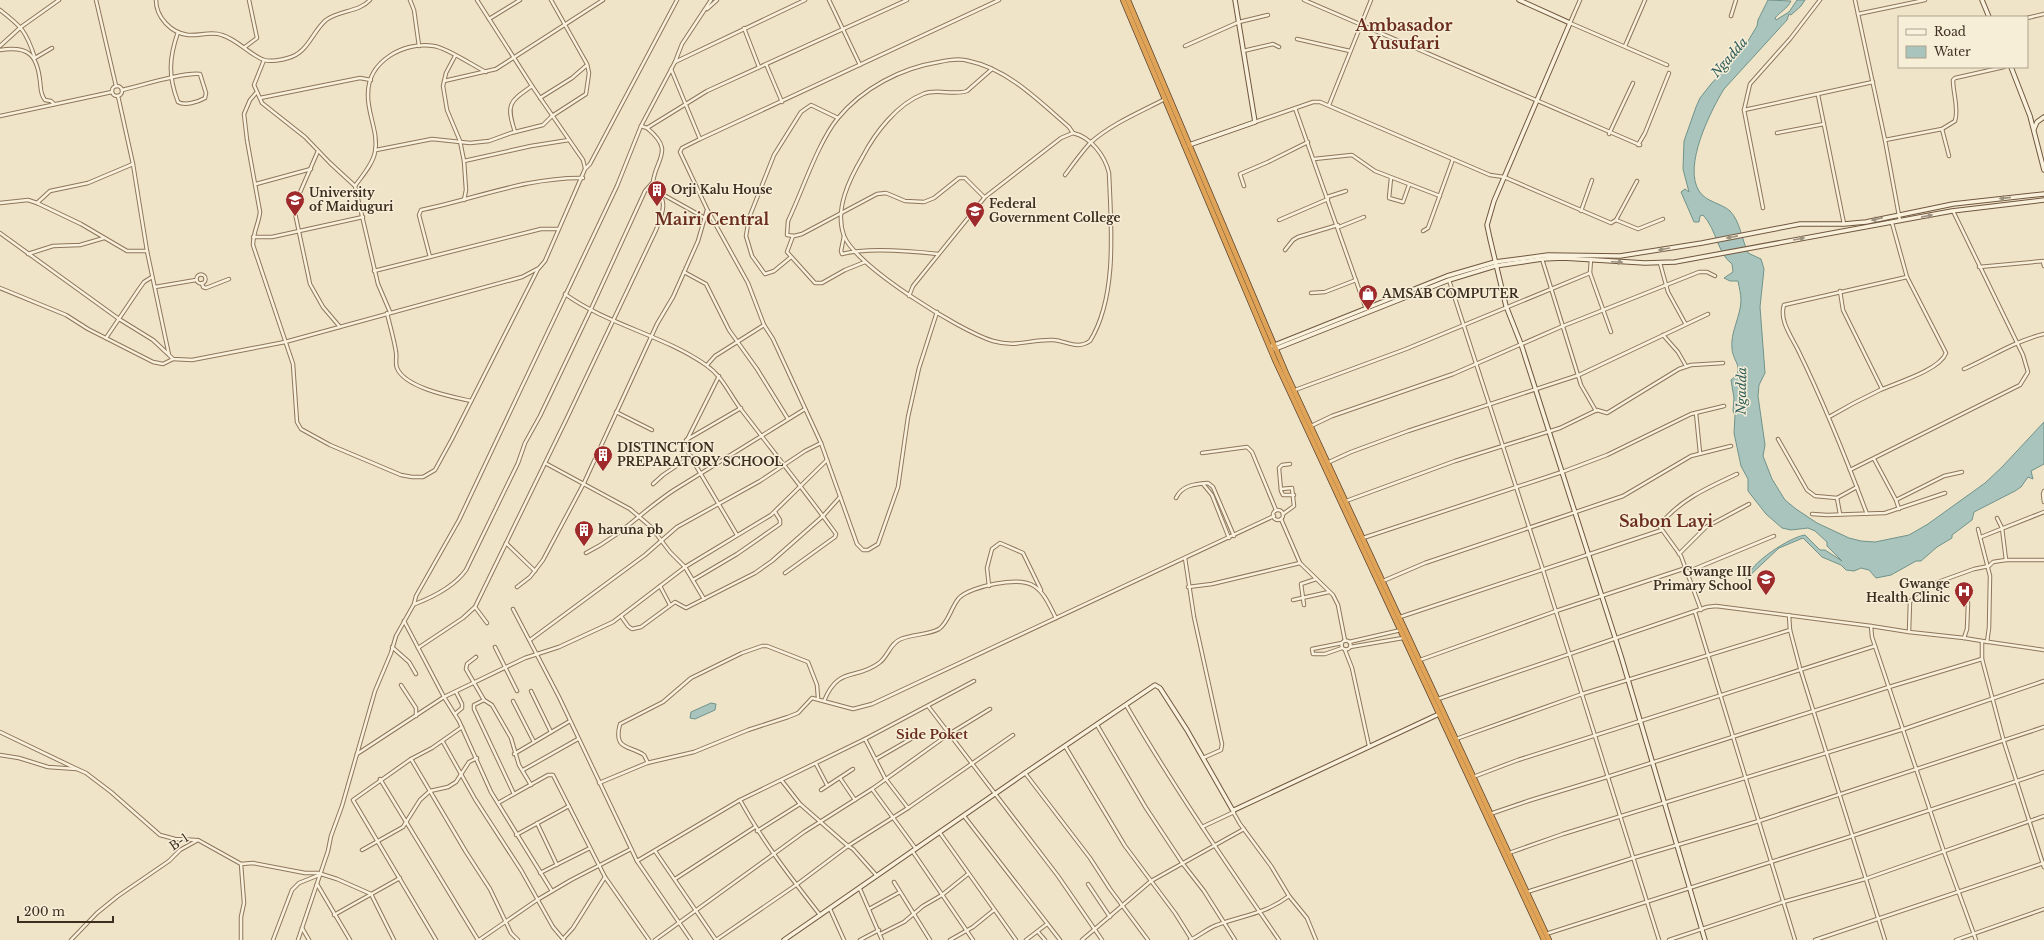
<svg xmlns="http://www.w3.org/2000/svg" width="2044" height="940" viewBox="0 0 2044 940" font-family="'Libre Baskerville',serif">
	<style>
		.water { fill: #a9c4bc; stroke: #6f938a }
		.lines { fill: none; stroke-linecap: round; stroke-linejoin: round }
		.street-casing { stroke: #8d765c; stroke-width: 4.5 }
		.secondary-casing { stroke: #6f573f; stroke-width: 5.5 }
		.highway-casing { stroke: #5b4430; stroke-width: 6 }
		.street { stroke: #faf1dc; stroke-width: 2.5 }
		.secondary { stroke: #faf1dc; stroke-width: 3.5 }
		.highway { stroke: #e0a458; stroke-width: 4.5 }
		.oneway { fill: #9c907e }
		.labels { text-anchor: middle; stroke-width: 3; stroke-linejoin: round; paint-order: stroke }
		.poi-label { font-size: 12px; font-weight: bold; fill: #3d2e20; stroke: #f7eed8; text-anchor: start }
		.street-label { font-size: 12px; fill: #3d2e20; stroke: #f7eed8 }
		.water-label { font-size: 13px; font-style: italic; fill: #2f5d5a; stroke: #f7eed8 }
		.neighbourhood-label { font-size: 13px; font-weight: bold; fill: #6b2e1e; stroke: #f7eed8 }
		.district-label { font-size: 16px; font-weight: bold; fill: #6b2e1e; stroke: #f7eed8 }
	</style>
	<rect width="100%" height="100%" fill="#f0e4c8"/>
	<!-- water -->
	<g class="water">
		<path d="M1768,0L1791,1C1787,9 1781,11 1775,18L1776,20L1789,12L1797,0H1805L1801,6L1791,15L1789,14L1787,20L1724,89C1710,112 1683,166 1699,191C1706,202 1721,203 1730,211C1740,221 1742,240 1748,253L1761,259L1764,269L1760,307L1765,373L1759,385L1758,396L1765,445L1763,456L1772,479L1785,500L1796,509L1817,523L1849,538L1861,541L1875,542L1909,535L1928,524L1985,483L2002,467L2044,422V464L2031,471L2033,479L2028,477L2021,487L2015,491L1974,512L1972,520L1952,535V538L1937,547L1921,561H1916L1891,575L1876,578L1869,570L1861,568L1854,571L1846,570L1841,565L1822,557L1803,538L1779,548L1746,579C1750,563 1790,537 1805,535L1820,550H1825L1842,561L1827,546V542L1815,531L1808,528L1791,530L1782,528L1766,514L1748,491V479L1741,466L1734,433L1735,415L1733,411L1734,398L1731,380C1746,369 1733,362 1732,349C1730,332 1741,316 1741,300C1741,294 1739,287 1738,281H1730L1724,278L1733,272L1732,264C1717,253 1717,230 1703,215L1700,216L1699,222H1694L1681,192L1685,189L1689,192L1683,169L1684,141L1696,107L1700,98L1711,84L1742,51L1757,26L1758,20Z"/>
		<polygon points="711,703 716,704 715,710 695,719 690,718 691,712"/>
	</g>
	<g class="lines">
		<defs>
			<g id="street">
				<polyline points="96,0 116,86"/>
				<path d="M156,0C156,17 171,33 188,35C200,36 211,31 222,35C238,40 250,55 264,60C270,62 282,60 288,58C308,53 312,32 326,20C340,10 359,12 370,0"/>
				<polyline points="410,0 414,10 419,46"/>
				<polyline points="477,0 532,86 583,160 585,168"/>
				<polyline points="829,0 860,65"/>
				<polyline points="1304,0 1640,145"/>
				<polyline points="1580,0 1570,23 1667,65"/>
				<polyline points="1855,0 1885,140 1900,221"/>
				<polyline points="707,9 717,0"/>
				<path d="M0,10C22,27 26,31 35,58L52,48"/>
				<polyline points="1858,14 1925,0"/>
				<polyline points="1731,16 1736,0"/>
				<polyline points="2027,18 2044,14"/>
				<polyline points="489,19 520,0"/>
				<polyline points="744,28 759,67"/>
				<polyline points="1297,39 1350,51"/>
				<polyline points="0,46 21,27 59,0"/>
				<polyline points="1185,46 1239,22 1268,15"/>
				<polyline points="1625,46 1645,0"/>
				<polyline points="245,47 257,38 249,0"/>
				<path d="M0,50C28,46 37,54 40,81C41,88 40,94 45,100L51,101L54,104"/>
				<polyline points="1243,51 1273,44 1279,47"/>
				<polyline points="455,56 446,73 443,86 447,110 460,141 464,161"/>
				<polyline points="264,60 254,85 262,103 305,137 330,163 355,186 378,284 390,312"/>
				<polyline points="675,62 805,0"/>
				<polyline points="766,64 782,102"/>
				<polyline points="671,69 700,139"/>
				<polyline points="444,81 496,69 603,0"/>
				<circle cx="117" cy="91" r="5"/>
				<path d="M122,90C140,86 183,72 200,74L206,93L205,98C198,102 185,106 178,102C168,76 169,58 178,32"/>
				<path d="M256,93L250,100L244,114L247,140L260,212C259,223 253,232 253,245L293,364L297,422L301,429L330,445L401,475L412,477H423L435,470L452,439L538,269"/>
				<polyline points="1818,95 1844,224"/>
				<polyline points="118,96 133,164 147,251 169,355 173,359 192,360 285,342 522,277 539,268 545,261 585,169 590,164 677,0"/>
				<polyline points="260,98 360,78 371,80"/>
				<polyline points="540,98 572,78 587,65"/>
				<polyline points="1329,105 1371,0"/>
				<polyline points="1295,108 1366,309"/>
				<polyline points="1744,110 1873,82"/>
				<polyline points="0,116 112,92"/>
				<polyline points="1255,122 1313,102 1320,102 1469,166 1490,175 1504,177 1611,223 1616,220 1637,181"/>
				<polyline points="641,126 647,128 707,91 907,0"/>
				<polyline points="1942,129 1949,156"/>
				<path d="M515,132C506,104 509,102 532,86"/>
				<polyline points="1777,133 1824,124"/>
				<polyline points="1609,134 1633,83"/>
				<path d="M1885,140L1942,129L1955,121C1959,108 1953,94 1953,80L1955,78L2004,67"/>
				<polyline points="1638,145 1645,133 1669,73"/>
				<polyline points="376,150 432,139 470,143 489,141 511,133 543,125 552,116 586,94 589,73 587,64 551,0"/>
				<polyline points="318,151 295,204 295,213 310,284 323,307 340,327"/>
				<polyline points="1314,159 1352,155 1375,171 1440,196"/>
				<path d="M1065,175C1073,164 1081,153 1090,143C1111,124 1140,112 1165,99"/>
				<polyline points="1391,178 1389,198 1403,202 1409,185"/>
				<polyline points="256,184 311,169"/>
				<path d="M355,186C362,176 373,164 375,152C379,133 367,113 368,94C368,61 404,41 434,46C445,47 474,66 486,72"/>
				<polyline points="1244,186 1240,174 1268,162 1308,142"/>
				<polyline points="662,194 705,218"/>
				<path d="M984,197L965,178H959L934,198L924,202L905,201L886,193L877,194L802,234L794,236L787,235L788,221C802,192 818,142 838,118C863,88 901,68 939,62C948,60 960,58 969,61C1008,69 1040,102 1069,127L1073,133"/>
				<polyline points="1327,197 1346,191"/>
				<polyline points="464,200 466,190 464,161 531,146 569,140"/>
				<polyline points="0,203 28,200 37,203 81,224 127,251 147,251"/>
				<polyline points="37,203 50,191 88,183 133,164"/>
				<polyline points="1763,208 1744,110 1750,84 1790,39 1820,0"/>
				<polyline points="1581,211 1592,180"/>
				<polyline points="1279,220 1328,199"/>
				<polyline points="1616,220 1638,229 1663,219"/>
				<polyline points="1339,227 1364,217"/>
				<polyline points="1423,231 1428,228 1453,159"/>
				<polyline points="0,233 119,319 153,340 168,354"/>
				<polyline points="793,236 787,252 815,283 822,283 845,270 865,262"/>
				<path d="M844,236L841,251L842,254C868,247 911,251 938,254"/>
				<polyline points="253,237 272,237 363,217"/>
				<polyline points="1285,250 1293,240 1298,237 1338,225"/>
				<polyline points="28,254 53,246 80,245 104,238"/>
				<path d="M430,257L419,215L421,210C475,199 527,177 583,178"/>
				<polyline points="791,257 774,271 765,274 752,256 746,236 749,218 774,155 801,112 811,105 838,118"/>
				<polyline points="1542,259 1581,385 1596,411"/>
				<polyline points="1591,259 1590,273 1611,332"/>
				<polyline points="2043,262 2044,266"/>
				<polyline points="1660,263 1668,292 1685,323"/>
				<polyline points="1979,267 2044,261"/>
				<polyline points="374,271 541,229 558,229"/>
				<polyline points="684,272 706,284 729,330 757,369 788,419"/>
				<circle cx="201" cy="279" r="4.5"/>
				<polyline points="1449,280 1543,570 1659,940"/>
				<polyline points="202,283 203,287 206,288 229,279"/>
				<polyline points="155,287 196,280"/>
				<polyline points="0,288 66,315 88,329 153,362 163,364 173,359"/>
				<polyline points="1840,291 1843,310 1882,389"/>
				<polyline points="1311,293 1325,292 1356,280"/>
				<path d="M565,294C608,325 663,335 706,365C722,376 729,393 740,408C772,450 805,491 836,534L835,537L785,573"/>
				<path d="M909,296L913,286L985,197L1061,138L1073,133C1091,137 1105,156 1109,173C1111,224 1118,296 1090,341C1077,350 1067,341 1053,340C1030,339 1018,348 993,341C960,331 857,267 844,236C834,209 850,178 863,156C875,133 897,104 923,94C937,88 953,96 967,91L992,69"/>
				<polyline points="937,312 919,368 908,417 898,487 878,544 868,550 863,550 857,544 821,443 773,339 764,325 748,283 707,209 680,152 682,148 700,139 999,0"/>
				<path d="M387,313C390,326 394,339 396,352C397,357 395,363 397,368C405,388 453,397 471,401"/>
				<polyline points="1663,335 1678,352 1686,366"/>
				<polyline points="106,338 139,289 144,282 152,277"/>
				<polyline points="707,365 715,356 764,325"/>
				<path d="M1964,369C1991,357 2015,341 2044,334"/>
				<polyline points="719,376 685,444 686,449 737,535"/>
				<polyline points="1295,390 1406,349 1590,273"/>
				<polyline points="616,412 652,430"/>
				<polyline points="1696,413 1700,453"/>
				<path d="M1829,417C1846,407 1863,398 1880,390C1896,383 1940,370 1946,353L1907,277L1892,223"/>
				<polyline points="1311,426 1332,416 1453,374 1563,326 1699,272 1707,272 1715,276"/>
				<polyline points="1778,439 1807,490 1815,496 1837,498 1857,487"/>
				<polyline points="686,440 741,408"/>
				<polyline points="1202,453 1247,447 1252,452 1276,510"/>
				<polyline points="1874,459 1896,500 1899,509"/>
				<polyline points="545,463 630,509 651,527 670,552 685,567 704,599"/>
				<polyline points="1327,463 1351,452 1408,431 1579,375 1708,314"/>
				<polyline points="1290,464 1282,465 1279,468 1281,491 1283,495 1294,495"/>
				<polyline points="1850,470 2020,385 2028,372 2023,355 1953,211"/>
				<polyline points="653,484 663,475 691,456"/>
				<polyline points="1203,484 1212,495 1229,538"/>
				<polyline points="1281,489 1292,488 1294,506 1283,514"/>
				<polyline points="2044,491 2043,494 2044,502"/>
				<path d="M1176,498C1182,485 1195,484 1208,483L1213,487L1234,536"/>
				<polyline points="1837,498 1840,514"/>
				<polyline points="1896,500 1944,476 1962,472"/>
				<polyline points="1346,501 1455,461 1560,428 1597,410 1607,413 1679,369 1691,365 1723,363"/>
				<circle cx="1278" cy="515" r="5"/>
				<polyline points="1812,514 1827,515 1885,513 1945,493"/>
				<path d="M1867,514C1846,458 1824,403 1798,350C1791,336 1779,320 1784,305L1907,277"/>
				<polyline points="1997,518 2002,528 2006,560"/>
				<polyline points="1281,519 1300,563 1333,595 1338,605 1345,641"/>
				<polyline points="1978,529 1990,576 1989,628 1987,642"/>
				<polyline points="1981,537 2044,512"/>
				<polyline points="1363,538 1562,472 1607,455 1691,414 1724,406"/>
				<polyline points="506,543 535,571"/>
				<path d="M586,553C622,535 642,511 674,490L805,409"/>
				<polyline points="1679,554 1706,527 1749,504"/>
				<polyline points="1185,558 1194,617 1222,744 1221,750 1203,758"/>
				<polyline points="1687,572 1774,536"/>
				<polyline points="693,580 737,554 780,524 780,520 775,512"/>
				<polyline points="1383,581 1425,563 1623,496 1691,456 1731,446"/>
				<polyline points="660,586 670,605"/>
				<polyline points="989,586 987,568 992,549 1000,543 1023,553 1041,590"/>
				<polyline points="517,587 530,577 543,560 584,483 657,324 673,297 698,241 707,210"/>
				<polyline points="1188,587 1212,584 1300,563"/>
				<polyline points="1293,600 1329,592"/>
				<polyline points="1968,603 1967,629 1964,638 1982,641 1982,659 2004,742 2044,867"/>
				<path d="M415,604C433,597 454,587 466,570L518,463L525,443L540,416L591,309L645,191L653,182"/>
				<polyline points="1304,605 1301,584 1316,579"/>
				<polyline points="475,607 487,623"/>
				<polyline points="513,609 559,697 637,861 691,940"/>
				<path d="M1701,610L1681,556L1660,527V525C1679,500 1709,487 1737,474"/>
				<polyline points="1695,612 1795,940"/>
				<polyline points="1789,615 1790,630 1800,668 1885,940"/>
				<polyline points="621,616 628,626 632,629 641,627 675,602 686,608 755,573 772,561 823,516 840,497"/>
				<polyline points="1400,617 1662,530"/>
				<polyline points="404,621 444,697 459,721 491,792 552,891"/>
				<polyline points="1909,632 1871,626 1872,637 1944,852 1976,940"/>
				<polyline points="1964,638 1909,632 1910,601 1919,597 1927,586 1974,569 1989,566 1993,562 2006,560 2044,560"/>
				<polyline points="530,640 645,555 677,527 760,481 805,451 821,443"/>
				<circle cx="1346" cy="645" r="4.5"/>
				<polyline points="1982,641 2044,650"/>
				<polyline points="1349,642 1401,630"/>
				<polyline points="1342,643 1312,649 1313,654 1325,654 1342,648"/>
				<polyline points="392,647 409,662 416,674"/>
				<polyline points="495,647 517,691"/>
				<polyline points="1350,647 1403,638"/>
				<path d="M418,648L463,618L475,607L566,420L656,230C665,208 667,202 653,182C656,158 675,151 647,128"/>
				<polyline points="1345,650 1352,668 1369,746"/>
				<polyline points="476,657 467,664 466,669 484,700 492,705 511,738 519,765 531,785"/>
				<polyline points="1420,660 1556,611 1686,568"/>
				<polyline points="401,685 416,708 416,716"/>
				<polyline points="531,691 551,732"/>
				<polyline points="1438,699 1707,607 1716,606 1871,626"/>
				<polyline points="484,700 474,705 474,709 514,794"/>
				<polyline points="513,701 534,742"/>
				<path d="M824,701C839,665 855,681 879,663C888,657 890,643 901,639C913,634 928,635 939,629C949,622 951,607 959,598C971,586 1019,576 1034,586C1045,593 1050,607 1056,618"/>
				<path d="M1126,705C1173,786 1226,863 1279,940"/>
				<polyline points="928,706 1058,876 1102,940"/>
				<polyline points="455,714 462,708 462,704 456,692"/>
				<polyline points="1097,725 1146,808 1183,864 1204,891 1235,940"/>
				<polyline points="0,732 77,769"/>
				<polyline points="865,739 885,778 908,808 1013,735"/>
				<polyline points="1456,739 1582,694 1790,630"/>
				<polyline points="443,742 475,799 521,870 553,927 564,940"/>
				<polyline points="1065,746 1125,846 1175,913 1192,940"/>
				<polyline points="357,754 444,697 525,658 559,647 613,622 685,567 771,515 827,460"/>
				<polyline points="514,754 570,721"/>
				<polyline points="0,755 19,758 48,767 77,769 86,773 111,792 160,835 175,839 196,840"/>
				<polyline points="411,759 466,852 490,889 511,933 518,940"/>
				<polyline points="876,759 916,736"/>
				<path d="M648,763L644,755C629,745 613,750 620,724L663,702L691,678L742,653L762,646H767L808,662L817,685L818,698"/>
				<polyline points="816,764 827,785"/>
				<polyline points="523,770 578,739"/>
				<polyline points="1025,773 1090,858 1110,889 1148,940"/>
				<polyline points="1473,777 1518,760 1875,646"/>
				<polyline points="840,778 855,800"/>
				<polyline points="380,779 478,940"/>
				<polyline points="782,781 800,804 848,846 853,849 877,876"/>
				<polyline points="599,783 647,763 694,752 748,730 788,717 798,713 812,698 853,709 872,704 1274,516"/>
				<polyline points="872,789 916,849"/>
				<polyline points="821,790 853,769"/>
				<path d="M740,800C763,842 791,878 820,915"/>
				<polyline points="498,803 548,775 553,775 605,877 649,940"/>
				<polyline points="1232,810 1240,824 1271,866 1289,896 1307,918 1316,940"/>
				<polyline points="1490,814 1531,800 1607,777 1889,687 1982,659"/>
				<polyline points="964,816 1060,940"/>
				<polyline points="537,823 557,865"/>
				<polyline points="1202,827 1234,812"/>
				<polyline points="757,831 800,804"/>
				<polyline points="940,833 1016,940"/>
				<polyline points="516,835 569,806"/>
				<polyline points="362,850 403,827 420,800 430,791 448,787 456,782 469,762 477,758"/>
				<polyline points="655,851 716,940"/>
				<polyline points="913,852 973,940"/>
				<polyline points="1509,853 1563,834 1904,729 2044,681"/>
				<polyline points="637,861 740,800 865,739 974,681"/>
				<polyline points="241,864 244,903 241,917 241,940"/>
				<polyline points="540,873 590,848"/>
				<polyline points="675,879 755,827"/>
				<polyline points="894,882 930,940"/>
				<polyline points="317,884 350,940"/>
				<polyline points="1088,884 1110,917"/>
				<polyline points="860,889 882,940"/>
				<polyline points="1527,892 1633,858 1759,821 2044,727"/>
				<polyline points="830,909 844,940"/>
				<polyline points="869,909 900,892"/>
				<polyline points="334,915 400,878"/>
				<polyline points="302,928 309,940"/>
				<polyline points="1038,932 1045,940"/>
				<polyline points="880,934 904,922 923,906 942,895 968,874"/>
				<polyline points="1546,934 1852,836 2044,772"/>
				<polyline points="563,939 573,928 605,877"/>
				<polyline points="71,940 97,913 118,896 169,861 180,850 198,840 241,864 253,863 305,873 318,873 337,879 371,894 394,940"/>
				<polyline points="273,940 292,890 299,883 319,875"/>
				<polyline points="298,940 328,851 331,836 342,806 375,691 391,653 396,636 414,604 416,596 459,520 484,467 617,186 641,126 675,62 682,44 711,0"/>
				<polyline points="436,940 353,800 411,759 432,748 462,727"/>
				<polyline points="479,940 537,900 571,880 631,849"/>
				<polyline points="655,940 804,832 872,789 949,734 990,709"/>
				<polyline points="716,940 796,885 848,846 908,808"/>
				<polyline points="860,940 879,930"/>
				<polyline points="950,940 973,927 994,910"/>
				<polyline points="1026,940 1047,924"/>
				<polyline points="1082,940 1151,881 1244,829"/>
				<path d="M1190,940C1199,936 1208,928 1217,925C1244,915 1265,914 1289,896"/>
				<polyline points="1669,940 1783,902 1865,879 2044,816"/>
				<polyline points="1815,940 2044,863"/>
				<polyline points="1956,940 2044,909"/>
			</g>
			<g id="secondary">
				<polyline points="1519,0 1570,23 1494,201 1487,225 1490,239 1506,306 1521,344 1621,656 1705,940"/>
				<polyline points="1982,0 1989,17"/>
				<polyline points="2011,67 2030,116 2044,170"/>
				<polyline points="2034,129 2037,122 2044,117"/>
				<polyline points="1189,145 1255,122 1235,0"/>
				<polyline points="1272,346 1447,276 1495,262 1548,255 1620,256 1702,243 1800,224 1844,224 1866,222 1953,204 2044,194"/>
				<polyline points="1275,349 1449,280 1495,266 1542,259 1563,258 1645,263 1675,262 1952,211 2044,200"/>
				<polyline points="784,940 1025,773 1155,685 1160,688 1187,730 1232,809 1234,810 1439,714"/>
			</g>
			<g id="highway">
				<polyline points="1123,0 1275,360 1544,940"/>
				<polyline points="1128,0 1286,373 1549,940"/>
			</g>
		</defs>
		<!-- street casing -->
		<use href="#street" class="street-casing"/>
		<!-- secondary casing -->
		<use href="#secondary" class="secondary-casing"/>
		<!-- highway casing -->
		<use href="#highway" class="highway-casing"/>
		<!-- street -->
		<use href="#street" class="street"/>
		<!-- secondary -->
		<use href="#secondary" class="secondary"/>
		<!-- highway -->
		<use href="#highway" class="highway"/>
	</g>
	<!-- one-way arrows -->
	<defs><path id="oneway-solid" d="M-6-.8H1V-3.2L6.5 0L1 3.2V.8H-6Z"/></defs>
	<g class="oneway">
		<use href="#oneway-solid" transform="translate(2005 198) rotate(174)"/>
		<use href="#oneway-solid" transform="translate(1927 216) rotate(-11)"/>
		<use href="#oneway-solid" transform="translate(1877 219) rotate(167)"/>
		<use href="#oneway-solid" transform="translate(1732 237) rotate(169)"/>
		<use href="#oneway-solid" transform="translate(1799 239) rotate(-10)"/>
		<use href="#oneway-solid" transform="translate(1664 249) rotate(170)"/>
		<use href="#oneway-solid" transform="translate(1617 262) rotate(3)"/>
	</g>
	<!-- icons -->
	<defs>
		<symbol id="building-pin" viewBox="-11 -11 22 30"><path d="M0 17L-7.5 6A9.5 9.5 0 1 1 7.5 6Z" fill="#9e2a2b" stroke="#f7eed8"/><path d="M-4-6H4V6H1V3H-1V6H-4ZM-2.5-4.3h1.7v1.8h-1.7ZM.8-4.3h1.7v1.8H.8ZM-2.5-1h1.7V.8h-1.7ZM.8-1h1.7V.8H.8Z" fill="#fff"/></symbol>
		<symbol id="university-pin" viewBox="-11 -11 22 30"><path d="M0 17L-7.5 6A9.5 9.5 0 1 1 7.5 6Z" fill="#9e2a2b" stroke="#f7eed8"/><path d="M0-5L7-2L0 1L-7-2ZM-4 1L0 2.5L4 1V4Q0 6-4 4Z" fill="#fff"/></symbol>
		<symbol id="school-pin" viewBox="-11 -11 22 30"><path d="M0 17L-7.5 6A9.5 9.5 0 1 1 7.5 6Z" fill="#9e2a2b" stroke="#f7eed8"/><path d="M0-5L7-2L0 1L-7-2ZM-4 1L0 2.5L4 1V4Q0 6-4 4Z" fill="#fff"/></symbol>
		<symbol id="shop-pin" viewBox="-11 -11 22 30"><path d="M0 17L-7.5 6A9.5 9.5 0 1 1 7.5 6Z" fill="#9e2a2b" stroke="#f7eed8"/><path d="M-5-2.5h2.3a2.7 3.5 0 0 1 5.4 0H5L5.5 6h-11ZM-1.5-2.5h3a1.5 2.3 0 0 0-3 0Z" fill="#fff"/></symbol>
		<symbol id="hospital-pin" viewBox="-11 -11 22 30"><path d="M0 17L-7.5 6A9.5 9.5 0 1 1 7.5 6Z" fill="#9e2a2b" stroke="#f7eed8"/><path d="M-5-5h3v3.5h4V-5h3V5h-3V1.5h-4V5h-3Z" fill="#fff"/></symbol>
	</defs>
	<g fill-rule="evenodd">
		<use href="#building-pin" x="646" y="179" width="22" height="30"/>
		<use href="#university-pin" x="284" y="189" width="22" height="30"/>
		<use href="#school-pin" x="964" y="200" width="22" height="30"/>
		<use href="#shop-pin" x="1357" y="283" width="22" height="30"/>
		<use href="#building-pin" x="592" y="444" width="22" height="30"/>
		<use href="#building-pin" x="573" y="519" width="22" height="30"/>
		<use href="#school-pin" x="1755" y="568" width="22" height="30"/>
		<use href="#hospital-pin" x="1953" y="580" width="22" height="30"/>
	</g>
	<g class="labels">
		<!-- poi labels -->
		<g class="poi-label">
			<text x="671" y="194">Orji Kalu House</text>
			<text x="309" y="197">University<tspan x="309" dy="14">of Maiduguri</tspan></text>
			<text x="989" y="208">Federal<tspan x="989" dy="14">Government College</tspan></text>
			<text x="1382" y="298">AMSAB COMPUTER</text>
			<text x="617" y="452">DISTINCTION<tspan x="617" dy="14">PREPARATORY SCHOOL</tspan></text>
			<text x="598" y="534">haruna pb</text>
			<text x="1752" y="576" text-anchor="end">Gwange III<tspan x="1752" dy="14">Primary School</tspan></text>
			<text x="1950" y="588" text-anchor="end">Gwange<tspan x="1950" dy="14">Health Clinic</tspan></text>
		</g>
		<!-- street labels -->
		<g class="street-label">
			<text transform="translate(179 842) rotate(-34)" y="4">B-1</text>
		</g>
		<!-- water labels -->
		<g class="water-label">
			<text transform="translate(1729 57) rotate(-49)" y="5">Ngadda</text>
			<text transform="translate(1741 391) rotate(-89)" y="5">Ngadda</text>
		</g>
		<!-- neighbourhood labels -->
		<g class="neighbourhood-label">
			<text x="932" y="739">Side Poket</text>
		</g>
		<!-- district labels -->
		<g class="district-label">
			<text x="1404" y="31">Ambasador<tspan x="1404" dy="18">Yusufari</tspan></text>
			<text x="712" y="225">Mairi Central</text>
			<text x="1666" y="527">Sabon Layi</text>
		</g>
	</g>
	<!-- legend -->
	<rect x="1898" y="16" width="130" height="52" fill="#f7eed8" stroke="#ada18e"/>
	<rect x="1906" y="29" width="20" height="6" fill="#faf1dc" stroke="#ada18e"/>
	<text x="1934" y="36" font-size="12" fill="#3d2e20">Road</text>
	<rect x="1906" y="46" width="20" height="12" fill="#a9c4bc" stroke="#ada18e"/>
	<text x="1934" y="56" font-size="12" fill="#3d2e20">Water</text>
	<!-- scale -->
	<path d="M18 916v6h95v-6" fill="none" stroke="#3d2e20" stroke-width="2"/>
	<text x="24" y="916" font-size="12" fill="#3d2e20" stroke="#f7eed8" stroke-width="3" paint-order="stroke">200 m</text>
</svg>
